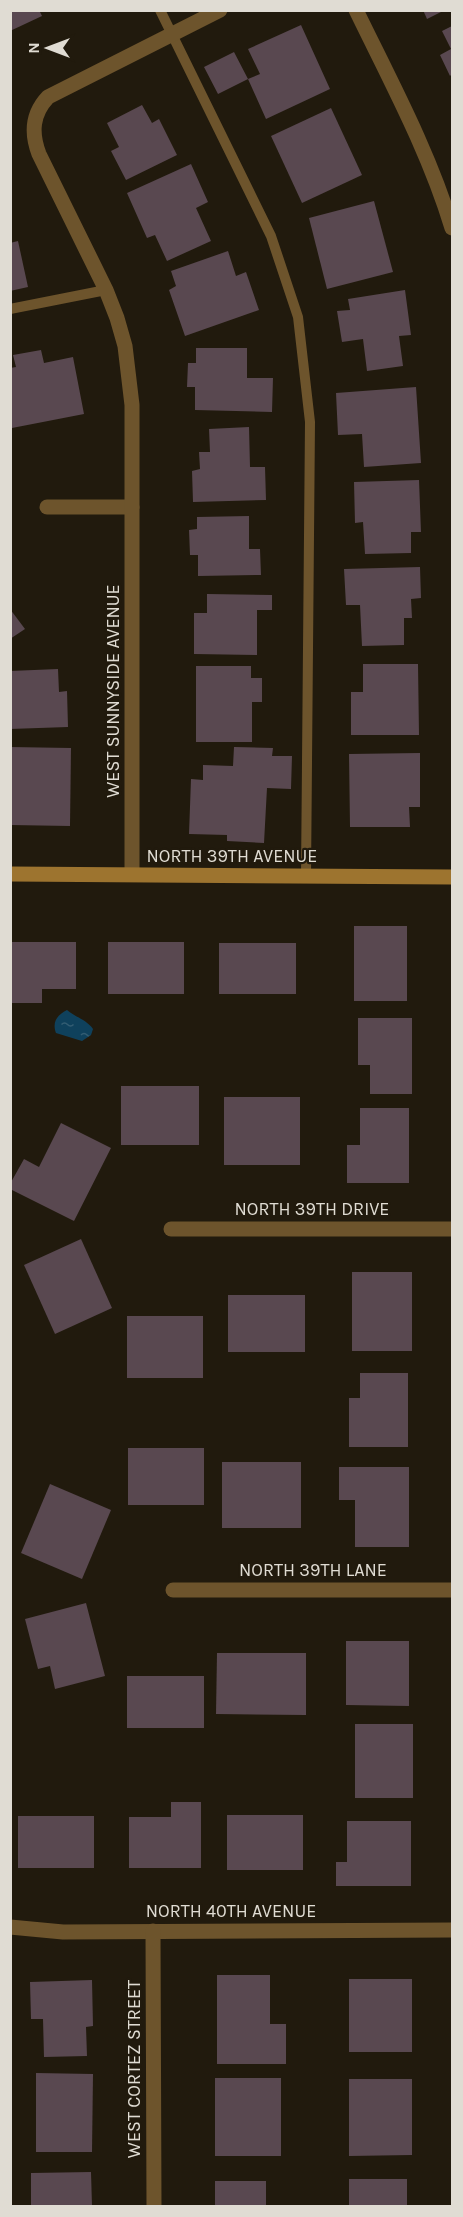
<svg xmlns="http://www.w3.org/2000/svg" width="463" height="2217" viewBox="0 0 463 2217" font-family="Karla,sans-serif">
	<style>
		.water { fill: url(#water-ripples) }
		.building { fill: #594850 }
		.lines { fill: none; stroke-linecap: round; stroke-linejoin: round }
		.lane { stroke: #6d542c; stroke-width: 10 }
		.street { stroke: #6d542c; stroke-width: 15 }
		.secondary { stroke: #9d742f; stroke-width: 15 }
		.labels { text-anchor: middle; stroke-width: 4.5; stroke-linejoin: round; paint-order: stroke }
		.street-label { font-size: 18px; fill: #e0dcd3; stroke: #211a0d }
	</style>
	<defs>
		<pattern id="water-ripples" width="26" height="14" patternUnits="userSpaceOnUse" patternTransform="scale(1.5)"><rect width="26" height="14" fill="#0f415c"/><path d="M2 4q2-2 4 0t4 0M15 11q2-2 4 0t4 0" fill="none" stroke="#325c72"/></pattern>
	</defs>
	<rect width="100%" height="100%" fill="#211a0d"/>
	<!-- water -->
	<path class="water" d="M67,1010C75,1017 87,1020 93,1029L91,1035L82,1041L56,1033C52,1022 57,1015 67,1010Z"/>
	<!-- building -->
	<g class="building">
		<polygon points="10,10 39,10 42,16 10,31"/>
		<polygon points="423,10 445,10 427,19"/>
		<polygon points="301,25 330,89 266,119 248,79 218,94 204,67 234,52 248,79 260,74 248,49"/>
		<polygon points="452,26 452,74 450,76 440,55 451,49 442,31"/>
		<polygon points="142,105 152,123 159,119 177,155 126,180 111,151 119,147 107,123"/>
		<polygon points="331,108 362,175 302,203 271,136"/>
		<polygon points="191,164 208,202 196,208 211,241 167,261 155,235 147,238 127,193"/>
		<polygon points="374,201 393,272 327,289 309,218"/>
		<polygon points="18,241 28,287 10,291 10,243"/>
		<polygon points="228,251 236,276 246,272 259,310 185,336 169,290 176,286 171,271"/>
		<polygon points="405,290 411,335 399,336 403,366 367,371 363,339 342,342 337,311 350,310 348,299"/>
		<polygon points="196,348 247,348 247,378 273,378 272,412 195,410 195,387 187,387 188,363 196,363"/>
		<polygon points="41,350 44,363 73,357 84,414 12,428 10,368 16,367 13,355"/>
		<polygon points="416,387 421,463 364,467 362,434 338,435 336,393"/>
		<polygon points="249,427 250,467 265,467 266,500 193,502 192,471 200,469 199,452 210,452 209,429"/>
		<polygon points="419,480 421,532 411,532 411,553 365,554 363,522 355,523 354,482"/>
		<polygon points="249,516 249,549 260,549 261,575 198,576 198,555 190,555 189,530 197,529 197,517"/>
		<polygon points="420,567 421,598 411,599 412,618 404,618 404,645 362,646 360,605 346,605 344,569"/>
		<polygon points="207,594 272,595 272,610 257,610 257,655 194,654 194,613 207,613"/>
		<polygon points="10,609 25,629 10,639"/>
		<polygon points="363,664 418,664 419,735 351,735 351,692 363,692"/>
		<polygon points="196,666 251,666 251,678 262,678 262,702 252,702 252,742 196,742"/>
		<polygon points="58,669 59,692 67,691 68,727 10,729 10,671"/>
		<polygon points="10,747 71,748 70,826 10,825"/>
		<polygon points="234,747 273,748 272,756 292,756 291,789 267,788 264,843 227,841 227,835 189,834 191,779 203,780 203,765 233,766"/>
		<polygon points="420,753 420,807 409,807 410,827 350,827 349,754"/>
		<rect x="354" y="926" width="53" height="75"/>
		<polygon points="10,942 76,942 76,989 42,989 42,1003 10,1003"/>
		<rect x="108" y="942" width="76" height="52"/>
		<rect x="219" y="943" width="77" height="51"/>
		<polygon points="358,1018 412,1018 412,1094 370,1094 370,1065 358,1065"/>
		<rect x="121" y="1086" width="78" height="59"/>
		<rect x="224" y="1097" width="76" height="68"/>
		<polygon points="360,1108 409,1108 409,1183 347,1183 347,1145 360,1145"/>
		<polygon points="61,1123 111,1148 74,1221 10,1189 10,1184 24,1159 39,1167"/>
		<polygon points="81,1239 112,1308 55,1334 24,1265"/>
		<rect x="352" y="1272" width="60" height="79"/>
		<rect x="228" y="1295" width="77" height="57"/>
		<rect x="127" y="1316" width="76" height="62"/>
		<polygon points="360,1373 408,1373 408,1447 349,1447 349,1398 360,1398"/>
		<rect x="128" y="1448" width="76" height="57"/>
		<rect x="222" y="1462" width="79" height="66"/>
		<polygon points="339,1467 409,1467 409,1547 355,1547 355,1500 339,1500"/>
		<polygon points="50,1484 111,1510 82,1579 21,1553"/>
		<polygon points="86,1603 105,1676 55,1689 50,1666 38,1669 25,1619"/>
		<polygon points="346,1641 409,1641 409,1706 346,1705"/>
		<polygon points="217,1653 306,1653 306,1715 216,1714"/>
		<rect x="127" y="1676" width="77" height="52"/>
		<rect x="355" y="1724" width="58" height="74"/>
		<polygon points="171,1802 201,1802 201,1868 129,1868 129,1817 171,1817"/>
		<rect x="227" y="1815" width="76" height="55"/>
		<rect x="18" y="1816" width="76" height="52"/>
		<polygon points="347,1821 411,1821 411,1886 336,1886 336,1862 347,1862"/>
		<polygon points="217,1975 270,1975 270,2024 286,2024 286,2064 217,2064"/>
		<rect x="349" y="1979" width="63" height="73"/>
		<polygon points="92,1980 93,2026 86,2027 87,2056 44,2057 43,2019 31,2019 30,1982"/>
		<polygon points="36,2073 93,2074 92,2152 36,2152"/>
		<rect x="215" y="2078" width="66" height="78"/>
		<polygon points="349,2079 412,2079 412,2155 349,2156"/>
		<polygon points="91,2172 92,2206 31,2206 31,2173"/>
		<rect x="349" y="2179" width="58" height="27"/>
		<rect x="215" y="2181" width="51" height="25"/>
	</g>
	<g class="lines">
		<!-- lane -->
		<g class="lane">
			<polyline points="160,10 271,236 298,317 310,422 306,876"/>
			<polyline points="10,309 106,290"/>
		</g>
		<!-- street -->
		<g class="street">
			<path d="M356,10C391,82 429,152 452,228"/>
			<polyline points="47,507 132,507"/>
			<path d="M132,874V405L125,346L117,318L106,290L39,154C31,133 32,114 48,97L220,10"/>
			<polyline points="171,1229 452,1229"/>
			<polyline points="173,1590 452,1590"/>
			<polyline points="10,1927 63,1932 452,1930"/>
			<polyline points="153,1931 154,2206"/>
		</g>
		<!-- secondary -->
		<polyline class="secondary" points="10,874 452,877"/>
	</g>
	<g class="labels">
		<!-- street labels -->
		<g class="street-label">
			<text transform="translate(113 691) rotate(-90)" y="6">WEST SUNNYSIDE AVENUE</text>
			<text x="232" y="862">NORTH 39TH AVENUE</text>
			<text x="312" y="1215">NORTH 39TH DRIVE</text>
			<text x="313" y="1576">NORTH 39TH LANE</text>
			<text x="231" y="1917">NORTH 40TH AVENUE</text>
			<text transform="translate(134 2069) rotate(-90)" y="6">WEST CORTEZ STREET</text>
		</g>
	</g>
	<!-- border -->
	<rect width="463" height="2217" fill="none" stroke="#e0dcd3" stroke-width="24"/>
	<!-- north arrow -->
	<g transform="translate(48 48) rotate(270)" stroke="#211a0d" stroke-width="4.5" paint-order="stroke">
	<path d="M0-4.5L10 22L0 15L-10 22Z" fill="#e0dcd3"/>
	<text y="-9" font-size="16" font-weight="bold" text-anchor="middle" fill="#e0dcd3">N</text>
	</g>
</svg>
